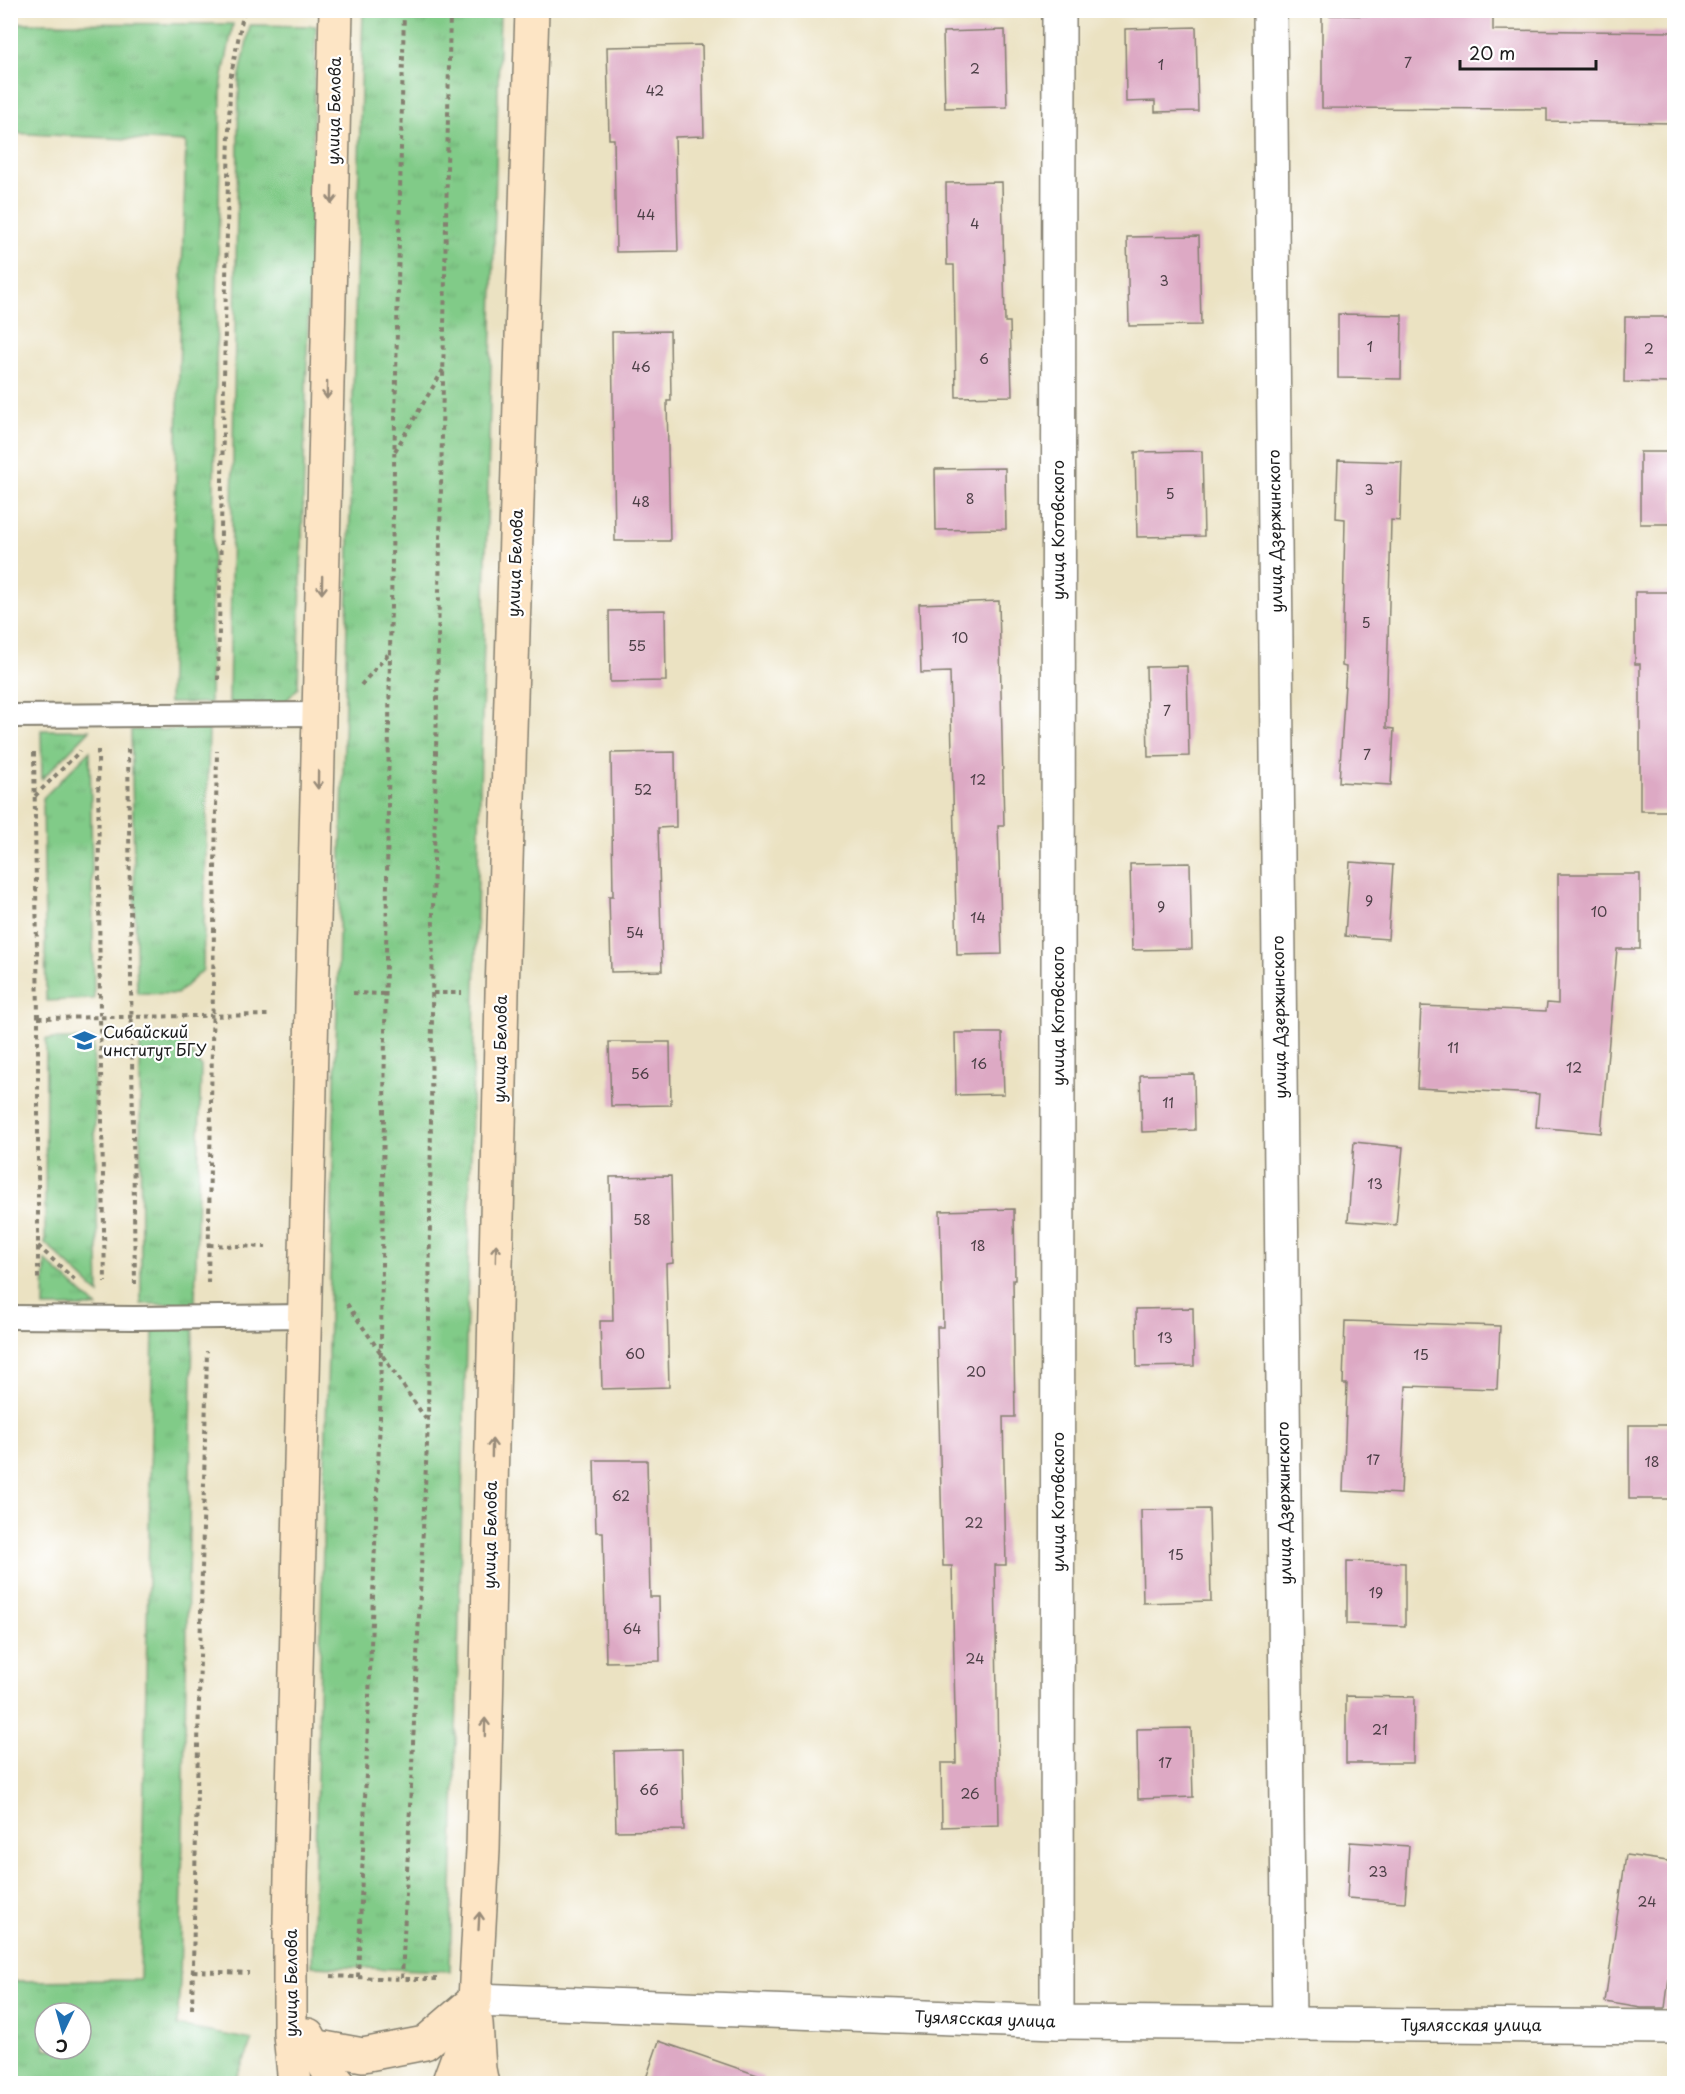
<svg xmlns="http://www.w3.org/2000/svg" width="1685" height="2094" viewBox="0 0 1685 2094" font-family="'Playpen Sans',sans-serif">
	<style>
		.grass { fill: url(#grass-tufts); stroke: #4e7452; stroke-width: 1.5; fill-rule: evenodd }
		.building { fill: #dda9c4 }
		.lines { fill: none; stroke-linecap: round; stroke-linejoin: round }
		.lane-casing { stroke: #847f6f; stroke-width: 26 }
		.street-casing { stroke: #847f6f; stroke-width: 36 }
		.secondary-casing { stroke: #847f6f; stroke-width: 36 }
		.path { stroke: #847f6f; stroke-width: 4; stroke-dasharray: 4.5 4.5; stroke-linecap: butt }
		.lane { stroke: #fff; stroke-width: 22 }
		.street { stroke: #fff; stroke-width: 33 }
		.secondary { stroke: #fde5c5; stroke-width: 33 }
		.oneway { stroke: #988b79 }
		.labels { text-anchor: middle; stroke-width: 4.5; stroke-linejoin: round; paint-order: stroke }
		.number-label { font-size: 14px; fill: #4c3f46 }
		.street-label { font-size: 16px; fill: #1c1c1c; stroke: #fff }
		.poi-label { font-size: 16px; fill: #1c1c1c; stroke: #fff; text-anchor: start }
	</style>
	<defs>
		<pattern id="grass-tufts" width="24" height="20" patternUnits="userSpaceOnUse" patternTransform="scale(1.5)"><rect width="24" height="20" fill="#81cb88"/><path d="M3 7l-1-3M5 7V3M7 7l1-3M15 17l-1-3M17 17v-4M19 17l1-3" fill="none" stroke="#6fae75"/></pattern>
	</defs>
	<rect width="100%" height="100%" fill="#fff"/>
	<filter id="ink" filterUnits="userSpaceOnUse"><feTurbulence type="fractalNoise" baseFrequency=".0167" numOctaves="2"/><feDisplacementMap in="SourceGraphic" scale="12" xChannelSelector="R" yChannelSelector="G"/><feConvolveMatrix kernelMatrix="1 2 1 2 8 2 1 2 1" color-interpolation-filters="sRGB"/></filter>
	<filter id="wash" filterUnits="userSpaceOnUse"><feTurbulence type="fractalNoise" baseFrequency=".008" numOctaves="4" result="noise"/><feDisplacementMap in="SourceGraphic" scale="24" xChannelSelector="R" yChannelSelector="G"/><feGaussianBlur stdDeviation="1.35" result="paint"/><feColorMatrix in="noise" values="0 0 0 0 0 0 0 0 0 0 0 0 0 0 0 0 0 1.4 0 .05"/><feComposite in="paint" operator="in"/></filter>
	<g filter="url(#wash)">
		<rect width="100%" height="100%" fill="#ebe2c2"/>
		<!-- grass -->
		<g class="grass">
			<polygon points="363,11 500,11 450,1971 312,1966"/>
			<polygon points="11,23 233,24 222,81 221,95 210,703 169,703 186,142 11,133"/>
			<polygon points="250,25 316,26 298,688 284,703 229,703 239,80"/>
			<polygon points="209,729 203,970 177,994 137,993 131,730"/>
			<polygon points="41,730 90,730 42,779"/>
			<polygon points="90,751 94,999 46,1001 43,798"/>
			<polygon points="178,1036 201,1066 195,1304 141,1304 140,1037"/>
			<polygon points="46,1039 93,1039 99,1294 45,1243"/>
			<polygon points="45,1260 97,1307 44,1307"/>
			<path d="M153,1329H193L180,1981L177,2026L253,2040L234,2083H11L10,1981L140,1980ZM45,2013H81V2049H45Z"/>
		</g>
		<g id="blocks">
			<!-- building -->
			<g class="building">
				<polygon points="1322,15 1493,17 1493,30 1674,32 1674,123 1547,121 1547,109 1322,108"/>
				<polygon points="1196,27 1198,111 1155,112 1155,101 1126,102 1125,29"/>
				<polygon points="1005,30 1007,107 945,108 943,32"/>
				<polygon points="702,45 704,136 675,137 678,251 616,252 614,139 609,139 607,47"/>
				<polygon points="1002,182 1005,322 1010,322 1012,396 956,397 954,265 947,265 946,183"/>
				<polygon points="1199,236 1201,325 1129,326 1127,237"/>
				<polygon points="1338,314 1402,315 1401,379 1338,378"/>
				<polygon points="1625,317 1674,317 1674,383 1624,382"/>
				<polygon points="670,331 671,401 667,401 670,541 615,541 612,332"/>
				<polygon points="1202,451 1204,536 1137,537 1135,452"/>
				<rect x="1640" y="452" width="34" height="72"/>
				<polygon points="1338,460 1402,462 1400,521 1391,520 1386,728 1394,729 1391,785 1339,782 1346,667 1342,666 1345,519 1336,518"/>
				<polygon points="1005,468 1006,529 936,530 935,469"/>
				<polygon points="1635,592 1674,592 1674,811 1640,811 1640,664 1635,664"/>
				<polygon points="999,601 1004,826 998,826 1002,954 957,955 950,672 921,673 919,604"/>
				<polygon points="665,610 666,681 610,682 609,611"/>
				<polygon points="1187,666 1189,756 1148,757 1146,667"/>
				<polygon points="675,752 676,827 658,828 662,971 611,972 609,896 613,896 611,753"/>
				<polygon points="1350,862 1393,865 1388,939 1345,936"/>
				<polygon points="1190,863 1192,949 1132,950 1130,864"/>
				<polygon points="1558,874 1640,874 1640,949 1617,949 1601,1133 1536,1127 1539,1094 1417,1088 1421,1006 1546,1011 1547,1003 1558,1004"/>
				<polygon points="955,1033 1002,1033 1004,1094 956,1095"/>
				<polygon points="609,1042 670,1042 671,1105 611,1106"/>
				<polygon points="1194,1074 1195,1130 1142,1132 1140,1075"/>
				<polygon points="1354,1142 1403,1147 1396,1225 1348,1221"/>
				<polygon points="671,1176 673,1263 666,1264 669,1387 602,1389 600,1321 613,1321 610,1177"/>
				<polygon points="1014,1209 1015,1280 1013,1280 1015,1417 1003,1417 1006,1565 995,1565 999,1825 942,1827 941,1763 956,1763 952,1566 943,1566 939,1418 937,1327 943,1327 940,1211"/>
				<polygon points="1193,1308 1194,1366 1137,1367 1136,1309"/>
				<polygon points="1345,1321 1500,1326 1497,1389 1406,1386 1401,1494 1343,1491 1347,1384 1343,1384"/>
				<rect x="1629" y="1425" width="45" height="74"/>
				<polygon points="594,1460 647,1460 650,1597 659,1597 660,1661 606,1662 603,1532 596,1532"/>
				<polygon points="1209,1509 1211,1601 1143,1603 1141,1510"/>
				<polygon points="1347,1561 1405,1563 1405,1626 1347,1624"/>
				<polygon points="1346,1696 1414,1697 1413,1763 1346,1763"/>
				<polygon points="1191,1728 1193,1797 1138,1799 1137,1729"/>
				<polygon points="682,1749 684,1830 616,1831 614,1751"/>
				<polygon points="1350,1842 1409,1846 1405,1902 1347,1898"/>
				<polygon points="1626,1855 1674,1862 1674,1941 1665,2008 1641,2008 1605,2002"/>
				<polygon points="659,2041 763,2077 762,2084 644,2084"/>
			</g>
		</g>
	</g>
	<g filter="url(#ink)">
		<use href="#blocks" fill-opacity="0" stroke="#847f6f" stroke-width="1.5"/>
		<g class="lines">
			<defs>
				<g id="lane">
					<polyline points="10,716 319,714"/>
					<polyline points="10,1317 135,1318 305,1316"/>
				</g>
				<g id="street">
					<polyline points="1270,10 1289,2024"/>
					<polyline points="475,2000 1057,2022 1674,2027"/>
					<polyline points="1057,2022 1059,10"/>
				</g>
				<g id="secondary">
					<polyline points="476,2023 479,2069 482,2084"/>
					<polyline points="308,2035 327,2069 339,2084"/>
					<polyline points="313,2046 363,2055 425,2043 475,2000"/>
					<polyline points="295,2084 290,2034 290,1918 336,10"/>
					<polyline points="448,2084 459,2054 475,2000 483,1850 502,993 532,10"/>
				</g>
			</defs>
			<!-- lane casing -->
			<use href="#lane" class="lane-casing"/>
			<!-- street casing -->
			<use href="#street" class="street-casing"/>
			<!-- secondary casing -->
			<use href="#secondary" class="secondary-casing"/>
			<!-- path -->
			<g class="path">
				<polyline points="10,12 249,10"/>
				<polyline points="395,451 443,370"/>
				<polyline points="218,680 230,80 244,10"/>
				<polyline points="361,685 390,652"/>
				<polyline points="128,749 135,1284"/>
				<polyline points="98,750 100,1017 105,1282"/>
				<polyline points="34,752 38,1018 38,1281"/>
				<polyline points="35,796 80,751"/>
				<polyline points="353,993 386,994"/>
				<polyline points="433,993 462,993"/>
				<polyline points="38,1018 271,1015"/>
				<polyline points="209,1245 266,1247"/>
				<polyline points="38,1246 76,1281"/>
				<polyline points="208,1283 217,751"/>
				<polyline points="347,1304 428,1422"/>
				<polyline points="193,1971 249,1973"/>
				<polyline points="331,1976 402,1979"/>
				<polyline points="358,1977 380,1417 390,651 404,10"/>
				<polyline points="437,1979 402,1979 428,1422 433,912 450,10"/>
				<polyline points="192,2009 207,1351"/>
			</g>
			<!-- lane -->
			<use href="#lane" class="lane"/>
			<!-- street -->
			<use href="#street" class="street"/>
			<!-- secondary -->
			<use href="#secondary" class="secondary"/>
		</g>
		<!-- one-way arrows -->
		<defs><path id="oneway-shaft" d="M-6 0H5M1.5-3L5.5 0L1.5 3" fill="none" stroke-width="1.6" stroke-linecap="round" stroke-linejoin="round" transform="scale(1.5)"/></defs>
		<g class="oneway">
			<use href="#oneway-shaft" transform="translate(332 195) rotate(91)"/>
			<use href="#oneway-shaft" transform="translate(327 390) rotate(91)"/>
			<use href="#oneway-shaft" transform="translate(322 585) rotate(91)"/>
			<use href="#oneway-shaft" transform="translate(318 780) rotate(91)"/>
			<use href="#oneway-shaft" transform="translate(496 1253) rotate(-89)"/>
			<use href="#oneway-shaft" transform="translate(492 1448) rotate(-89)"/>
			<use href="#oneway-shaft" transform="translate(485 1727) rotate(-89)"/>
			<use href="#oneway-shaft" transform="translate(479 1921) rotate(-87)"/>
		</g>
	</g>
	<!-- icons -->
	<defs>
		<symbol id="university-bare" viewBox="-9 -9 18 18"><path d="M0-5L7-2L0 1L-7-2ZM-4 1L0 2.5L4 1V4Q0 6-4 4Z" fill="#1f6fb2" stroke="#fff" stroke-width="2.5" paint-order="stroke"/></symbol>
	</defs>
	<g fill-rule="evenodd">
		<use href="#university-bare" x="68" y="1024" width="33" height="33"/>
	</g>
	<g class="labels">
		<!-- number labels -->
		<g class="number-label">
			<text x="1408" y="68">7</text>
			<text x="1161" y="70">1</text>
			<text x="975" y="74">2</text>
			<text x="655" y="96">42</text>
			<text x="646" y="220">44</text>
			<text x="975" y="229">4</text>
			<text x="1164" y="286">3</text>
			<text x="1370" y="352">1</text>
			<text x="1649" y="354">2</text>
			<text x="984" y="364">6</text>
			<text x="641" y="372">46</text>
			<text x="1369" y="495">3</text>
			<text x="1170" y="499">5</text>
			<text x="970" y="504">8</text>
			<text x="641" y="507">48</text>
			<text x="1366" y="628">5</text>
			<text x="960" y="643">10</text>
			<text x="637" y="651">55</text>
			<text x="1167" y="716">7</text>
			<text x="1367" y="760">7</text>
			<text x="978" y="785">12</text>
			<text x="643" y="795">52</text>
			<text x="1369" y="906">9</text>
			<text x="1161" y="912">9</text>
			<text x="1599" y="917">10</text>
			<text x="978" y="923">14</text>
			<text x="635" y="938">54</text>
			<text x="1453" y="1053">11</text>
			<text x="979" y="1069">16</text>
			<text x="1574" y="1073">12</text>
			<text x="640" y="1079">56</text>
			<text x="1168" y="1108">11</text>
			<text x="1375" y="1189">13</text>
			<text x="642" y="1225">58</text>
			<text x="978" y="1251">18</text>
			<text x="1165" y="1343">13</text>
			<text x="635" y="1359">60</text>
			<text x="1421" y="1360">15</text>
			<text x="976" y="1377">20</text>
			<text x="1373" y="1465">17</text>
			<text x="1652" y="1467">18</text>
			<text x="621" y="1501">62</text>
			<text x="974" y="1528">22</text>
			<text x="1176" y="1560">15</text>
			<text x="1376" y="1598">19</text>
			<text x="632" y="1634">64</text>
			<text x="975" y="1664">24</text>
			<text x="1380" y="1735">21</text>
			<text x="1165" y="1768">17</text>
			<text x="649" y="1795">66</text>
			<text x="970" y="1799">26</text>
			<text x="1378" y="1877">23</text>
			<text x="1647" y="1907">24</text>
		</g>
		<!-- street labels -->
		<g class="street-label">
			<text transform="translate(334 111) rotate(-89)" y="6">улица Белова</text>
			<text transform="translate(1058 530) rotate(-90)" y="6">улица Котовского</text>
			<text transform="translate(1275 531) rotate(-91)" y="6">улица Дзержинского</text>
			<text transform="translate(515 563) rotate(-88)" y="6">улица Белова</text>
			<text transform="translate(1058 1016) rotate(-90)" y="6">улица Котовского</text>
			<text transform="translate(1279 1017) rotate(-91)" y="6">улица Дзержинского</text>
			<text transform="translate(500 1049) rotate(-89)" y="6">улица Белова</text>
			<text transform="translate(1058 1502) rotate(-90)" y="6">улица Котовского</text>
			<text transform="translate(1284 1503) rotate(-91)" y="6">улица Дзержинского</text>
			<text transform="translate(490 1535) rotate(-89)" y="6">улица Белова</text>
			<text transform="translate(291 1983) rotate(-90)" y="6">улица Белова</text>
			<text transform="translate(985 2019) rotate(2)" y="6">Туялясская улица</text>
			<text x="1471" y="2031">Туялясская улица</text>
		</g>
		<!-- poi labels -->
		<g class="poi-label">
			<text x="103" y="1038">Сибайский<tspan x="103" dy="18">институт БГУ</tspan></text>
		</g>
	</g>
	<!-- margin -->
	<rect width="1685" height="2094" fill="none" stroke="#fff" stroke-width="36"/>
	<!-- north arrow -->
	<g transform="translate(63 2031) rotate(185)"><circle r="28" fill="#ffffff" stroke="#a4a4a4" stroke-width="1.5"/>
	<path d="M0-4.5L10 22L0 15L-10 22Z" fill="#1f6fb2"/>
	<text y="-9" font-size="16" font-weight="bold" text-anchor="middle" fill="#1c1c1c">С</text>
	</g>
	<!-- scale -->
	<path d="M1460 60v9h136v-9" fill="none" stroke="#1c1c1c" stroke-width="3"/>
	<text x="1469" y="60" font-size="18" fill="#1c1c1c" stroke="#ffffff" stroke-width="4.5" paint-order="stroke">20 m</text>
</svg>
